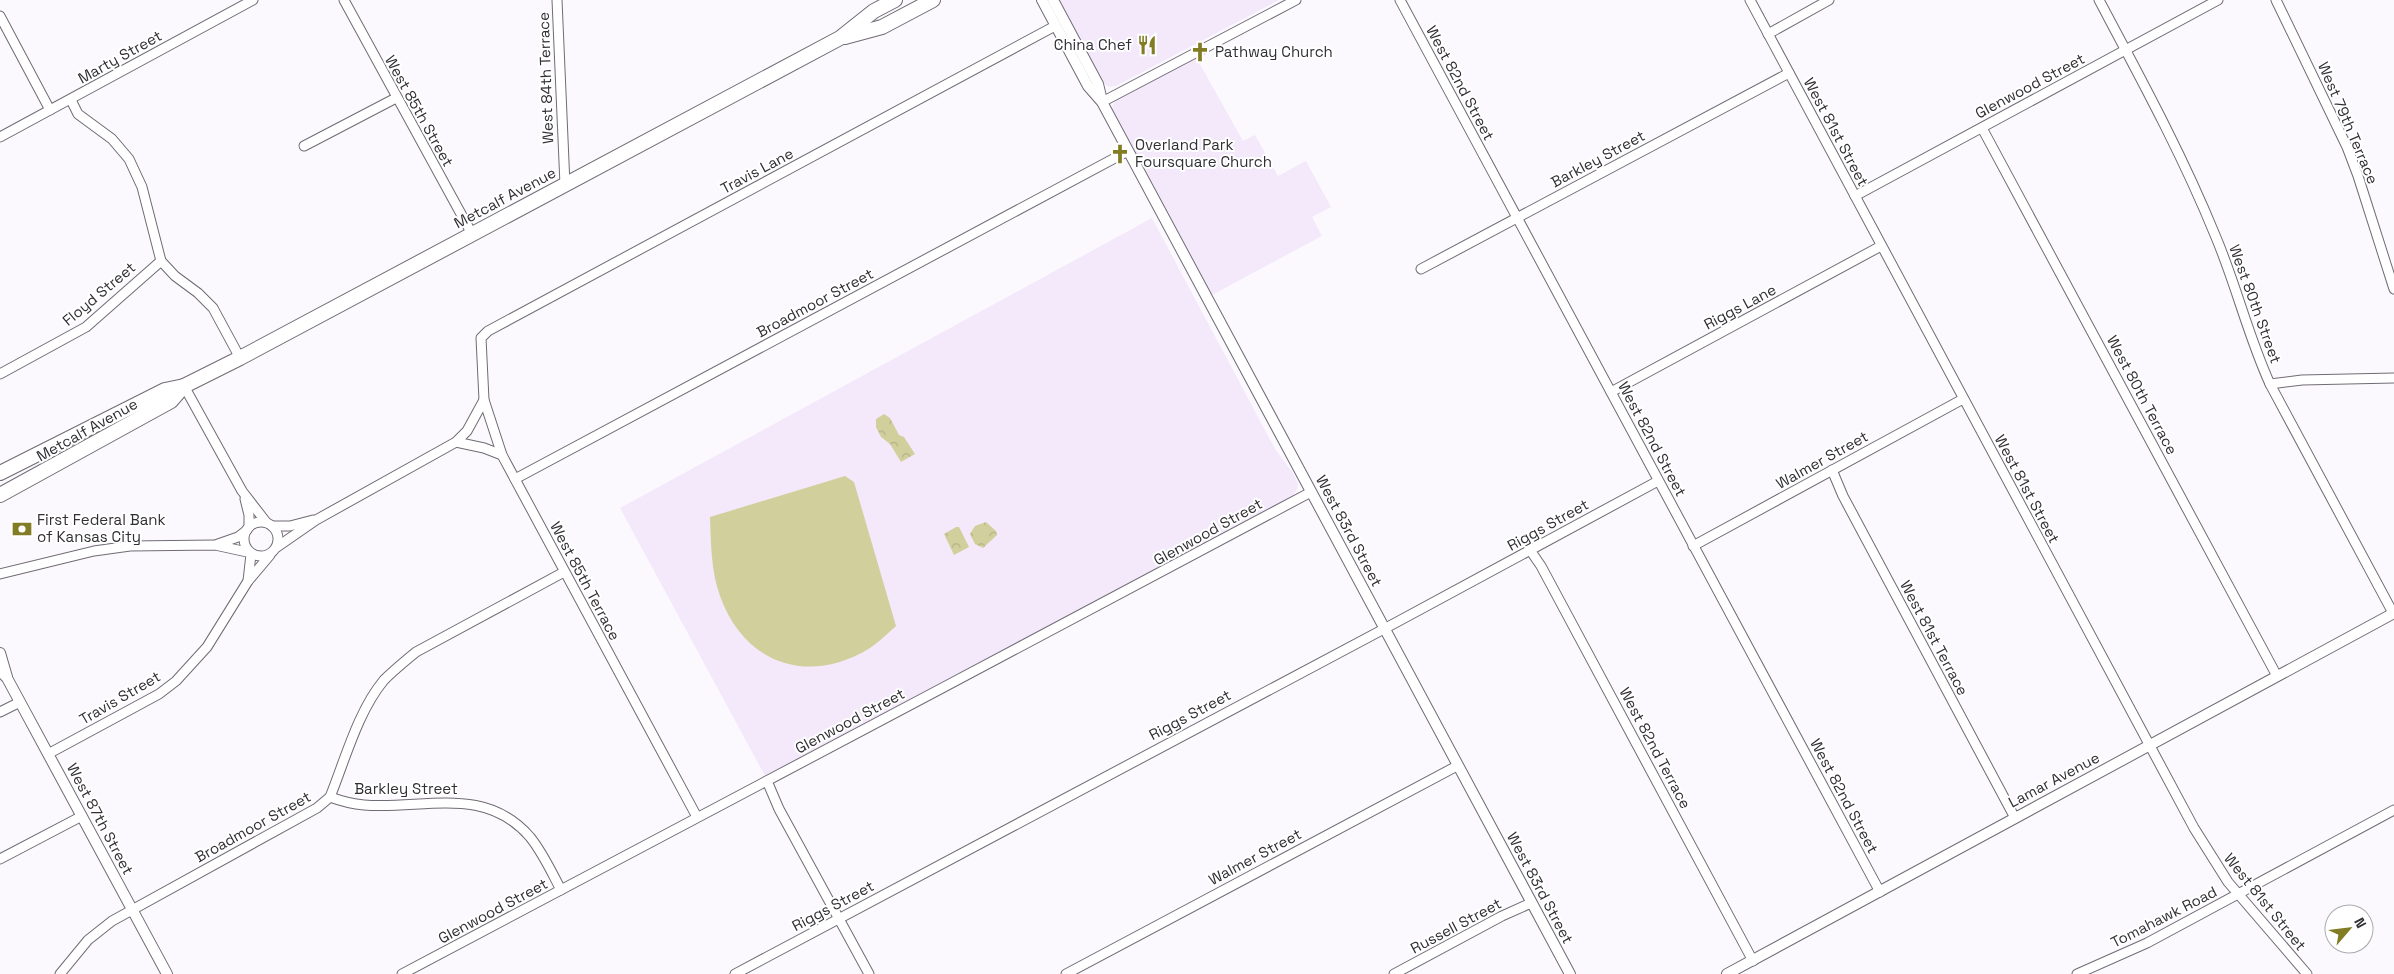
<svg xmlns="http://www.w3.org/2000/svg" width="2394" height="974" viewBox="0 0 2394 974" font-family="'Space Grotesk',sans-serif">
	<style>
		.built { fill: #f3e9fb }
		.park { fill: url(#park-crowns) }
		.pitch { fill: #d1cf9c }
		.lines { fill: none; stroke-linecap: round; stroke-linejoin: round }
		.minor-casing { stroke: #706b74; stroke-width: 11 }
		.tertiary-casing { stroke: #706b74; stroke-width: 12 }
		.primary-casing { stroke: #706b74; stroke-width: 16 }
		.minor { stroke: #fff; stroke-width: 9 }
		.tertiary { stroke: #fff; stroke-width: 10 }
		.primary { stroke: #fff; stroke-width: 14 }
		.labels { text-anchor: middle; stroke-width: 4; stroke-linejoin: round; paint-order: stroke }
		.poi-label { font-size: 15px; fill: #312f33; stroke: #fff; text-anchor: start }
		.street-label { font-size: 15px; fill: #312f33; stroke: #fff }
	</style>
	<defs>
		<pattern id="park-crowns" width="20" height="18" patternUnits="userSpaceOnUse" patternTransform="scale(1.25)"><rect width="20" height="18" fill="#d1cf9c"/><path d="M2 6a3 3 0 1 1 6 0M12 15a3 3 0 1 1 6 0" fill="none" stroke="#b4b287"/></pattern>
	</defs>
	<rect width="100%" height="100%" fill="#fcf9fe"/>
	<!-- built -->
	<g class="built">
		<polygon points="1059,0 1279,0 1116,86 1109,87 1101,81"/>
		<polygon points="1196,57 1243,141 1255,135 1278,176 1306,161 1331,207 1312,217 1322,236 1212,295 1112,108 1115,100"/>
		<polygon points="1152,218 1275,449 1293,473 1298,484 1297,489 1293,496 765,776 620,508"/>
	</g>
	<!-- park -->
	<g class="park">
		<polygon points="884,414 890,418 899,435 904,437 915,454 901,462 890,444 881,437 876,427 876,419"/>
		<polygon points="986,522 996,531 997,535 983,548 975,544 970,534 975,526"/>
		<polygon points="956,527 959,527 969,547 954,555 944,534"/>
	</g>
	<!-- pitch -->
	<path class="pitch" d="M845,476L854,482L896,626C888,633 879,642 870,648C809,686 744,664 720,596C711,571 711,544 710,517Z"/>
	<g class="lines">
		<defs>
			<g id="minor">
				<polyline points="344,0 472,234"/>
				<polyline points="557,0 565,185"/>
				<polyline points="1400,0 1880,892"/>
				<polyline points="1750,0 2194,828 2228,882 2307,974"/>
				<path d="M2099,0C2140,77 2182,154 2215,235C2236,284 2248,336 2270,384L2393,613"/>
				<polyline points="2276,0 2347,147 2358,176 2394,289"/>
				<polyline points="0,16 50,110"/>
				<polyline points="1768,34 1829,0"/>
				<polyline points="71,100 78,114 112,139 129,159 142,187 161,261 175,276 198,293 213,308 240,358"/>
				<polyline points="1102,102 1296,0"/>
				<polyline points="1982,128 2277,676"/>
				<polyline points="0,137 253,0"/>
				<polyline points="304,146 396,98"/>
				<polyline points="1855,196 2218,0"/>
				<polyline points="1421,269 1789,73"/>
				<polyline points="0,374 86,327 161,261"/>
				<polyline points="2270,384 2302,380 2394,378"/>
				<polyline points="184,386 242,491 266,522"/>
				<polyline points="1611,392 1881,246"/>
				<polyline points="456,442 484,448 502,455"/>
				<polyline points="1832,470 1843,496 2015,818"/>
				<polyline points="515,479 1128,151"/>
				<polyline points="245,499 249,515 249,527"/>
				<circle cx="261" cy="539" r="17"/>
				<polyline points="272,526 290,526 313,520"/>
				<polyline points="218,544 238,537 247,530"/>
				<polyline points="1693,546 1963,399"/>
				<polyline points="277,547 316,520 456,442 467,431 484,400"/>
				<polyline points="1530,550 1541,566 1753,961"/>
				<polyline points="0,574 94,551 130,546 215,545 247,552"/>
				<polyline points="248,581 251,554"/>
				<polyline points="0,712 20,702"/>
				<polyline points="48,754 159,694 176,681 207,647 248,581 270,555"/>
				<polyline points="767,781 779,809 869,974"/>
				<path d="M330,797C341,801 352,804 364,805C423,810 484,784 530,837C543,853 552,873 561,890"/>
				<polyline points="697,817 502,455 484,400 481,338 488,331 1055,26"/>
				<polyline points="0,859 82,816"/>
				<path d="M60,974L88,940L112,921L317,808L330,797C345,760 358,711 384,680C394,670 405,661 416,652L564,572"/>
				<path d="M402,974C706,814 1008,653 1311,492"/>
				<polyline points="735,974 1397,622 1658,481"/>
				<polyline points="1066,974 1457,766"/>
				<polyline points="1394,974 1502,916 1531,903"/>
				<polyline points="2077,974 2147,943 2394,810"/>
			</g>
			<g id="tertiary">
				<polyline points="1042,0 1088,86 1102,102 1570,974"/>
				<polyline points="1053,0 1098,84 1102,101"/>
				<polyline points="0,653 7,677"/>
				<polyline points="0,671 7,678 20,702 167,974"/>
				<polyline points="1727,974 2394,613"/>
			</g>
			<g id="primary">
				<polyline points="845,37 882,27 933,0"/>
				<polyline points="0,473 165,390 184,386 240,358 840,38 874,11 895,0"/>
				<polyline points="0,495 171,401 184,386"/>
			</g>
		</defs>
		<!-- minor casing -->
		<use href="#minor" class="minor-casing"/>
		<!-- tertiary casing -->
		<use href="#tertiary" class="tertiary-casing"/>
		<!-- primary casing -->
		<use href="#primary" class="primary-casing"/>
		<!-- minor -->
		<use href="#minor" class="minor"/>
		<!-- tertiary -->
		<use href="#tertiary" class="tertiary"/>
		<!-- primary -->
		<use href="#primary" class="primary"/>
	</g>
	<!-- icons -->
	<defs>
		<symbol id="restaurant-bare" viewBox="-9 -9 18 18"><path d="M-5-6h1v4h1v-4h1v4h1v-4h1v5L-1.5 .5V6h-2V.5L-5-1ZM5-6V6H3V1.5H1.5Q1.5-4 5-6Z" fill="#827d24" stroke="#fff" stroke-width="2.5" paint-order="stroke"/></symbol>
		<symbol id="church-bare" viewBox="-9 -9 18 18"><path d="M-1.2-6h2.4v3.5h3.3v2.4h-3.3V6h-2.4V-.1h-3.3v-2.4h3.3Z" fill="#827d24" stroke="#fff" stroke-width="2.5" paint-order="stroke"/></symbol>
		<symbol id="bank-bare" viewBox="-9 -9 18 18"><path d="M-6-4H6V4H-6ZM0-2.3a2.3 2.3 0 1 0 0 4.6a2.3 2.3 0 1 0 0-4.6Z" fill="#827d24" stroke="#fff" stroke-width="2.5" paint-order="stroke"/></symbol>
	</defs>
	<g fill-rule="evenodd">
		<use href="#restaurant-bare" x="1133" y="31" width="28" height="28"/>
		<use href="#church-bare" x="1186" y="38" width="28" height="28"/>
		<use href="#church-bare" x="1106" y="140" width="28" height="28"/>
		<use href="#bank-bare" x="8" y="515" width="28" height="28"/>
	</g>
	<g class="labels">
		<!-- poi labels -->
		<g class="poi-label">
			<text x="1132" y="50" text-anchor="end">China Chef</text>
			<text x="1215" y="57">Pathway Church</text>
			<text x="1135" y="150">Overland Park<tspan x="1135" dy="17">Foursquare Church</tspan></text>
			<text x="37" y="525">First Federal Bank<tspan x="37" dy="17">of Kansas City</tspan></text>
		</g>
		<!-- street labels -->
		<g class="street-label">
			<text transform="translate(120 57) rotate(-29)" y="5">Marty Street</text>
			<text transform="translate(546 78) rotate(-92)" y="5">West 84th Terrace</text>
			<text transform="translate(1460 83) rotate(62)" y="5">West 82nd Street</text>
			<text transform="translate(2030 86) rotate(-28)" y="5">Glenwood Street</text>
			<text transform="translate(419 111) rotate(61)" y="5">West 85th Street</text>
			<text transform="translate(2348 123) rotate(67)" y="5">West 79th Terrace</text>
			<text transform="translate(1836 132) rotate(62)" y="5">West 81st Street</text>
			<text transform="translate(1598 159) rotate(-28)" y="5">Barkley Street</text>
			<text transform="translate(757 171) rotate(-28)" y="5">Travis Lane</text>
			<text transform="translate(505 198) rotate(-28)" y="5">Metcalf Avenue</text>
			<text transform="translate(99 294) rotate(-40)" y="5">Floyd Street</text>
			<text transform="translate(815 303) rotate(-28)" y="5">Broadmoor Street</text>
			<text transform="translate(2255 304) rotate(70)" y="5">West 80th Street</text>
			<text transform="translate(1740 307) rotate(-28)" y="5">Riggs Lane</text>
			<text transform="translate(2142 395) rotate(62)" y="5">West 80th Terrace</text>
			<text transform="translate(87 430) rotate(-29)" y="5">Metcalf Avenue</text>
			<text transform="translate(1652 439) rotate(62)" y="5">West 82nd Street</text>
			<text transform="translate(1822 460) rotate(-29)" y="5">Walmer Street</text>
			<text transform="translate(2027 489) rotate(62)" y="5">West 81st Street</text>
			<text transform="translate(1548 525) rotate(-29)" y="5">Riggs Street</text>
			<text transform="translate(1349 531) rotate(62)" y="5">West 83rd Street</text>
			<text transform="translate(1208 532) rotate(-29)" y="5">Glenwood Street</text>
			<text transform="translate(585 581) rotate(62)" y="5">West 85th Terrace</text>
			<text transform="translate(1934 638) rotate(62)" y="5">West 81st Terrace</text>
			<text transform="translate(120 698) rotate(-30)" y="5">Travis Street</text>
			<text transform="translate(1190 715) rotate(-28)" y="5">Riggs Street</text>
			<text transform="translate(850 721) rotate(-28)" y="5">Glenwood Street</text>
			<text transform="translate(1655 748) rotate(62)" y="5">West 82nd Terrace</text>
			<text transform="translate(2054 780) rotate(-28)" y="5">Lamar Avenue</text>
			<text x="406" y="794">Barkley Street</text>
			<text transform="translate(1844 796) rotate(62)" y="5">West 82nd Street</text>
			<text transform="translate(100 819) rotate(62)" y="5">West 87th Street</text>
			<text transform="translate(253 827) rotate(-29)" y="5">Broadmoor Street</text>
			<text transform="translate(1255 857) rotate(-28)" y="5">Walmer Street</text>
			<text transform="translate(1540 888) rotate(62)" y="5">West 83rd Street</text>
			<text transform="translate(2265 902) rotate(51)" y="5">West 81st Street</text>
			<text transform="translate(833 906) rotate(-28)" y="5">Riggs Street</text>
			<text transform="translate(493 911) rotate(-28)" y="5">Glenwood Street</text>
			<text transform="translate(2164 917) rotate(-27)" y="5">Tomahawk Road</text>
			<text transform="translate(1456 926) rotate(-28)" y="5">Russell Street</text>
		</g>
	</g>
	<!-- north arrow -->
	<g transform="translate(2349 929) rotate(62)"><circle r="24" fill="#ffffff" stroke="#adacad"/>
	<path d="M0-4L9 19L0 12L-9 19Z" fill="#827d24"/>
	<text y="-8" font-size="14" font-weight="bold" text-anchor="middle" fill="#312f33">N</text>
	</g>
</svg>
